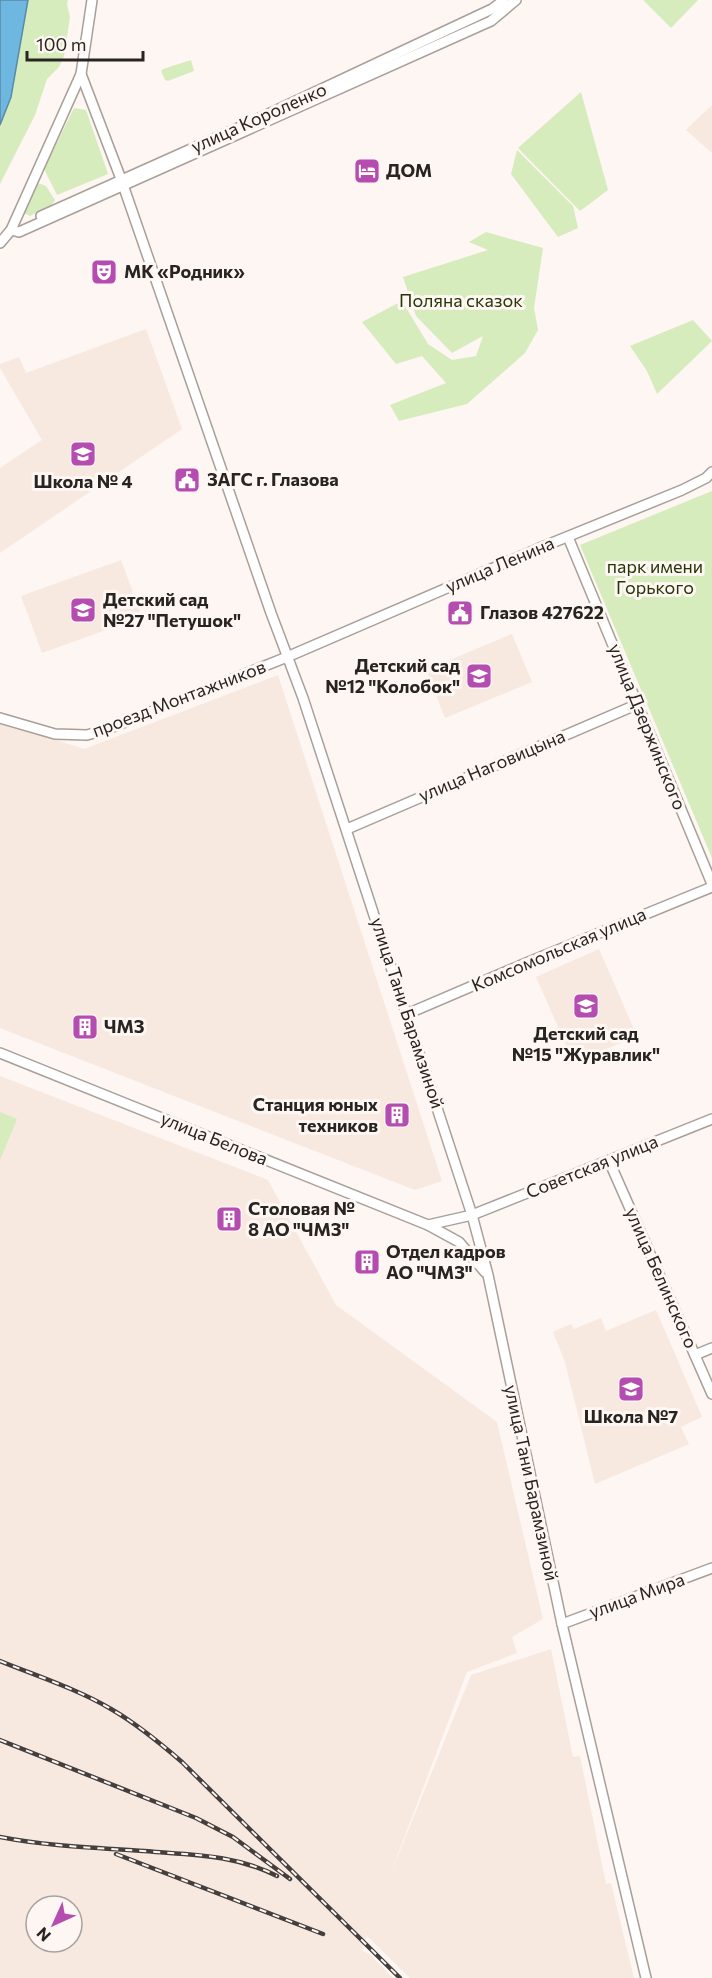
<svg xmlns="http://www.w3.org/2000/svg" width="712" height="1978" viewBox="0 0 712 1978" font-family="Commissioner,sans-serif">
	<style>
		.built { fill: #f8e9e0; fill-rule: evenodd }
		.green { fill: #d6ecbd }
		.water { fill: #6eb7e0; stroke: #598ba7; stroke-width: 1.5 }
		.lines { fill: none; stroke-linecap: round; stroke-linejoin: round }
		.minor-casing { stroke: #a99f98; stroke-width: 12 }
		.minor { stroke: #fff; stroke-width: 9 }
		.rail-casing { stroke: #443f3d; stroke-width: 4.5 }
		.rail { stroke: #fdf6f2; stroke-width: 2; stroke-dasharray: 7; stroke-linecap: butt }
		.labels { text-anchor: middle; stroke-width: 6; stroke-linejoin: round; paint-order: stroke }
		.street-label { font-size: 18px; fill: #282422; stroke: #fdf6f2 }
		.poi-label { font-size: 18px; font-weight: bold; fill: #282422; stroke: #fdf6f2; text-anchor: start }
		.park-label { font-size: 18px; fill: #263707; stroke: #fdf6f2 }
	</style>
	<rect width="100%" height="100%" fill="#fdf6f2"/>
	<!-- built -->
	<g class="built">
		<polygon points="712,105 712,153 686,130"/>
		<polygon points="146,329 182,429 0,553 0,468 42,440 0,368 0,364 19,357 26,373"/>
		<polygon points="121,560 142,617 42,653 21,596"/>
		<polygon points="512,634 532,682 445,718 426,670"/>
		<polygon points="278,675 442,1181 415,1190 0,1028 0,722 84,749"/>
		<polygon points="599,949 637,1036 574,1063 536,977"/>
		<path d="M0,1076L268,1180L336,1305L497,1422L543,1619L512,1637L517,1653L467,1672L389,1878L471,1675L551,1649L573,1757L580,1756L606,1884L611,1883L634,1978H410L367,1936L361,1950L369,1954L393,1978H0ZM36,1906H72V1942H36Z"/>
		<polygon points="656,1310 702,1417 681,1427 689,1444 595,1484 565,1362 553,1332 571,1324 574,1329 601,1318 606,1331"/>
	</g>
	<!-- green -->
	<g class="green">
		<polygon points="28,0 68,0 67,4 70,17 64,56 59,67 47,79 35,115 0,184 0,125 11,97"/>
		<polygon points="643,0 698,0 671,28"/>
		<polygon points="191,60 194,71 168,81 165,80 161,71 163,69"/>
		<polygon points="581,92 608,190 580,211 518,148"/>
		<polygon points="74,108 86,110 108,174 57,195 44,169"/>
		<polygon points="517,150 573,206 578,228 558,237 511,174"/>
		<polygon points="38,183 46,186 55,200 51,206 30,216 24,213"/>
		<polygon points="486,232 543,248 534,308 538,330 525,353 467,404 399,421 390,405 446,383 422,356 396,364 362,322 402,301 428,344 452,360 476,356 483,336 452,353 416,316 403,277 488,250 469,242"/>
		<polygon points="693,320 712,341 657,394 647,371 630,346"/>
		<polygon points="712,491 712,858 580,545"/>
		<polygon points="0,1112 17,1119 0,1160"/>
	</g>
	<!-- water -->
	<polygon class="water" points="0,0 28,0 11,97 0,125"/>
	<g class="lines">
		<defs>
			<g id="minor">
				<polyline points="81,74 121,179 271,613 303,698 472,1215 488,1275 562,1624 646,1978"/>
				<polyline points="41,216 249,123 492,9 504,0"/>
				<polyline points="11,230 19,232 491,21 516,0"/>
				<polyline points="0,243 11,230 81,74 92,0"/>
				<polyline points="568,537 712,884"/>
				<polyline points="0,718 55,734 87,735 108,729 287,657 542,547 682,490 706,478 712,472"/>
				<polyline points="347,829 638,704"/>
				<polyline points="407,1014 526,963 712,887"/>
				<polyline points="0,1053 428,1225 472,1215 712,1119"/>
				<polyline points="609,1161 712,1394"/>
				<polyline points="428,1225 459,1242 485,1272"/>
				<polyline points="695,1355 712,1348"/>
				<polyline points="562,1624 712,1568"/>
			</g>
		</defs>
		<!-- minor casing -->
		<use href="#minor" class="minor-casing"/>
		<!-- minor -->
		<use href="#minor" class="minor"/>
		<defs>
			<g id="rail">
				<path d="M0,1661C37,1676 77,1689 111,1709C137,1724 160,1743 182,1762L400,1978"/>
				<polyline points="0,1740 196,1818 233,1837 290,1879"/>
				<path d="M0,1837C51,1847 104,1848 156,1852C199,1855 238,1856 277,1876"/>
				<polyline points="116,1854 323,1934"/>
			</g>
		</defs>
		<!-- rail casing -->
		<use href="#rail" class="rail-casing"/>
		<!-- rail -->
		<use href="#rail" class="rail"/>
	</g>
	<!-- icons -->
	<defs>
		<symbol id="hotel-square" viewBox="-11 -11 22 22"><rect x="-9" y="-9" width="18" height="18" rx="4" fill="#b54caf" stroke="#fdf6f2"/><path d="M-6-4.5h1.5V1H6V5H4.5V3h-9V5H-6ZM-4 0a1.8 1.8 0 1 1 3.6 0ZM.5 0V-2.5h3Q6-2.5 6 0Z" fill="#fff"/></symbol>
		<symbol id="theatre-square" viewBox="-11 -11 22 22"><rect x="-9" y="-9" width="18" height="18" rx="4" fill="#b54caf" stroke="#fdf6f2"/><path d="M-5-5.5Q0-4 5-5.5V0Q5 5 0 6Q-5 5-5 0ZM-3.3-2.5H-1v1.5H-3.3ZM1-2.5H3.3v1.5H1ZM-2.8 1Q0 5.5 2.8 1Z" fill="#fff"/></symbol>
		<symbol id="school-square" viewBox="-11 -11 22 22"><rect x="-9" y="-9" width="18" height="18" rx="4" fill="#b54caf" stroke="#fdf6f2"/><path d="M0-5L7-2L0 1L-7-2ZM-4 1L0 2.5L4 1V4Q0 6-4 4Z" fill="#fff"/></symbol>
		<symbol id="civic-square" viewBox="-11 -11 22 22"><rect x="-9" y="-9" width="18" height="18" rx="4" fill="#b54caf" stroke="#fdf6f2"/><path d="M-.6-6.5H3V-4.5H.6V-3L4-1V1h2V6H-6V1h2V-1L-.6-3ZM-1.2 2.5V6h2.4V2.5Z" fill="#fff"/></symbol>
		<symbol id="building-square" viewBox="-11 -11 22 22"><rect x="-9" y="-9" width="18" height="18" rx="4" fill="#b54caf" stroke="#fdf6f2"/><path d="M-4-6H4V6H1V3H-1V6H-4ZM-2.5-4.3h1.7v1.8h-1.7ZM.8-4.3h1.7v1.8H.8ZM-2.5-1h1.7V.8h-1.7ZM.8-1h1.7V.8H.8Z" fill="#fff"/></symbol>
	</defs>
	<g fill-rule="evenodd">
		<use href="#hotel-square" x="352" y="156" width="30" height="30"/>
		<use href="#theatre-square" x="89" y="257" width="30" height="30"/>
		<use href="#school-square" x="68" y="439" width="30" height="30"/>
		<use href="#civic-square" x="172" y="465" width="30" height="30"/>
		<use href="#school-square" x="68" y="595" width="30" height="30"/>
		<use href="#civic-square" x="445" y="598" width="30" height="30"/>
		<use href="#school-square" x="464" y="661" width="30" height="30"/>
		<use href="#school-square" x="571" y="991" width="30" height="30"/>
		<use href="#building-square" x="70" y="1012" width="30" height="30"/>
		<use href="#building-square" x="382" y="1100" width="30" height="30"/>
		<use href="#building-square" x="214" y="1204" width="30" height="30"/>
		<use href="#building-square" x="352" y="1247" width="30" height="30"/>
		<use href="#school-square" x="616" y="1374" width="30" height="30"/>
	</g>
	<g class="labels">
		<!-- street labels -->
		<g class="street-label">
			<text transform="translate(259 118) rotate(-24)" y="6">улица Короленко</text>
			<text transform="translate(500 565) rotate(-23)" y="6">улица Ленина</text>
			<text transform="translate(179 699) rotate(-21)" y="6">проезд Монтажников</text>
			<text transform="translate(647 727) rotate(68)" y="6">улица Дзержинского</text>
			<text transform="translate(492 766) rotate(-23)" y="6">улица Наговицына</text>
			<text transform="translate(559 950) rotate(-23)" y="6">Комсомольская улица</text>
			<text transform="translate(407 1013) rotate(72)" y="6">улица Тани Барамзиной</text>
			<text transform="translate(214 1139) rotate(22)" y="6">улица Белова</text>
			<text transform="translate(592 1167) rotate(-22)" y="6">Советская улица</text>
			<text transform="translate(661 1278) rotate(66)" y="6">улица Белинского</text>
			<text transform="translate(531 1483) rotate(78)" y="6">улица Тани Барамзиной</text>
			<text transform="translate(637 1596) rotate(-20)" y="6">улица Мира</text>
		</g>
		<!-- poi labels -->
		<g class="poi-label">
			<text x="386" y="177">ДОМ</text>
			<text x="124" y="278">МК «Родник»</text>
			<text x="207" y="486">ЗАГС г. Глазова</text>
			<text x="83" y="488" text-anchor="middle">Школа № 4</text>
			<text x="103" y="606">Детский сад<tspan x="103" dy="21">№27 "Петушок"</tspan></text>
			<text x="480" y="619">Глазов 427622</text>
			<text x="460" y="672" text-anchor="end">Детский сад<tspan x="460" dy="21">№12 "Колобок"</tspan></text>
			<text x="104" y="1033">ЧМЗ</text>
			<text x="586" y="1040" text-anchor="middle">Детский сад<tspan x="586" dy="21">№15 "Журавлик"</tspan></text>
			<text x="378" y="1111" text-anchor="end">Станция юных<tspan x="378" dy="21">техников</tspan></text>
			<text x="248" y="1215">Столовая №<tspan x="248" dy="21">8 АО "ЧМЗ"</tspan></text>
			<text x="386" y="1258">Отдел кадров<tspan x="386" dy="21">АО "ЧМЗ"</tspan></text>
			<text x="631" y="1423" text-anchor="middle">Школа №7</text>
		</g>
		<!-- park labels -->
		<g class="park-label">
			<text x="461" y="307">Поляна сказок</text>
			<text x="655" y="573">парк имени<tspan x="655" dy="21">Горького</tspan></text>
		</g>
	</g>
	<!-- north arrow -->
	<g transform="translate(54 1924) rotate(225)"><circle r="28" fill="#fdf6f2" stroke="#a8a29f" stroke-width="1.5"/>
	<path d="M0-4.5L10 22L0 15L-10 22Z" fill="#b54caf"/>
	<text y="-9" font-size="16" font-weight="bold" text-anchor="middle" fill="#282422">N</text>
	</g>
	<!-- scale -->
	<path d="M27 51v9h116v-9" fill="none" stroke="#282422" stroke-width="3"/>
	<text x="36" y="51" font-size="18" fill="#282422" stroke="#fdf6f2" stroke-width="4.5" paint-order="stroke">100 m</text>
</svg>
